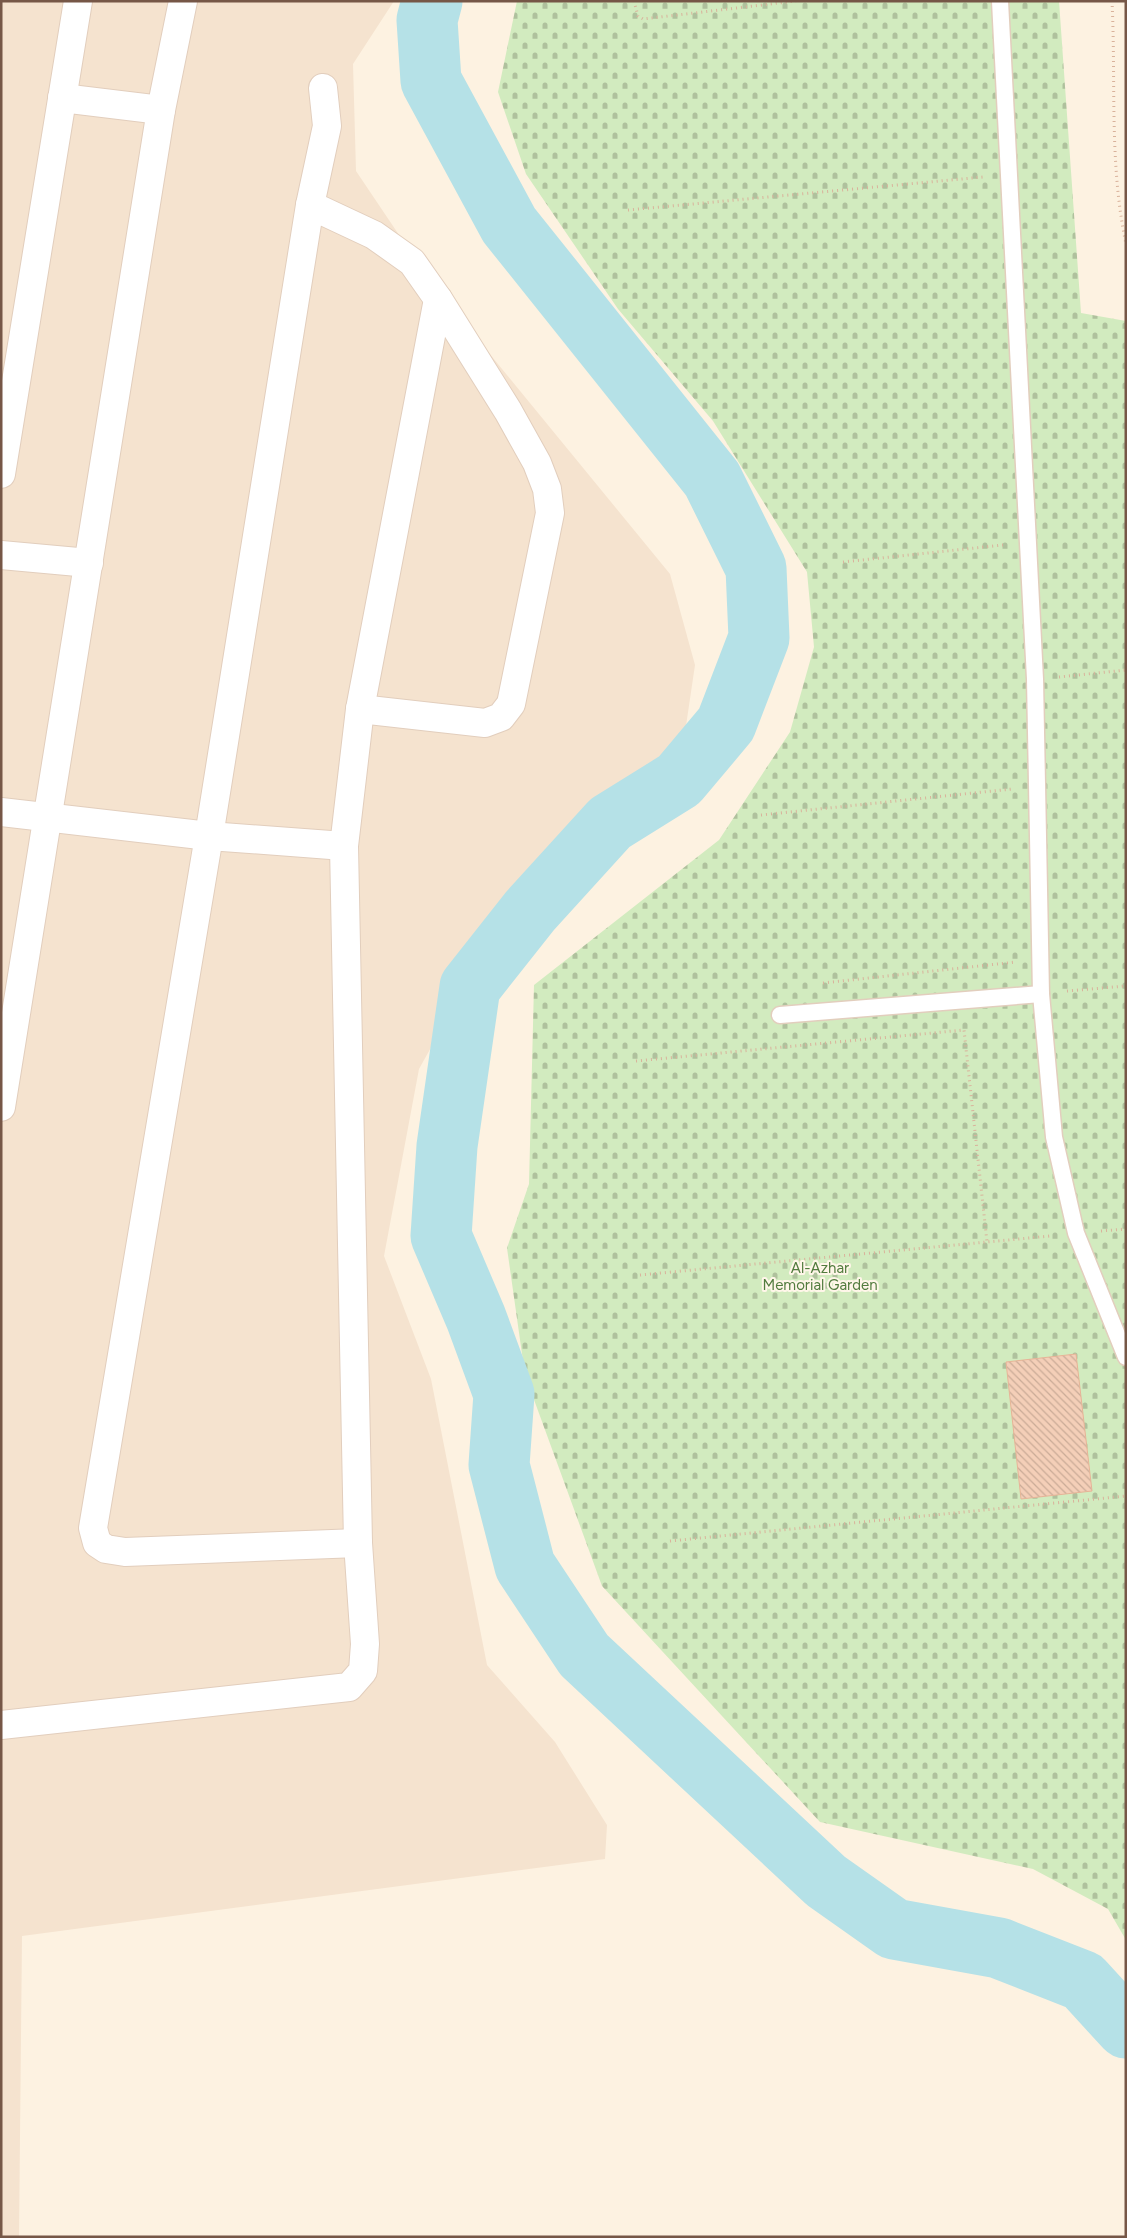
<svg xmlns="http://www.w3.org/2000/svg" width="1127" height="2238" viewBox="0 0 1127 2238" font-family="Figtree,sans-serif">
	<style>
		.residential { fill: #f5e3cf }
		.cemetery { fill: url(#cemetery-stones) }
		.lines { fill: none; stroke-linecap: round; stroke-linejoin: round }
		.river { stroke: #b5e1e7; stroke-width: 61 }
		.building { fill: url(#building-back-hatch); stroke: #e7b497 }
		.lane-casing { stroke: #e2cebd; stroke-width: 19 }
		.street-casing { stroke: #e2cebd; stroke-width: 30 }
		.path { stroke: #d9b29b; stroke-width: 3; stroke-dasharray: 1 4; stroke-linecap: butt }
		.lane { stroke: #fff; stroke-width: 16 }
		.street { stroke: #fff; stroke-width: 28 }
		.labels { text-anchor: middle; stroke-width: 4; stroke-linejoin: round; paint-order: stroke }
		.park-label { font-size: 15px; fill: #527c3e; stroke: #fff6e9 }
	</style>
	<defs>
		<pattern id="cemetery-stones" width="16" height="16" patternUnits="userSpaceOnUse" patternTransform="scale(1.25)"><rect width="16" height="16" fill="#d2ebbf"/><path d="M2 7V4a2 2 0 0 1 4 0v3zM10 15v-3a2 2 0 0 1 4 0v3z" fill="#afc19d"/></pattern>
		<pattern id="building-back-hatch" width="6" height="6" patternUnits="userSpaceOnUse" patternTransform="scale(1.25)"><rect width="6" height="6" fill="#f4cfb8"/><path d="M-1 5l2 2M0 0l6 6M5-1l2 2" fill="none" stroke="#caab97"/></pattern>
	</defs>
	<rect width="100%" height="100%" fill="#fdf2e1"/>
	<!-- residential -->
	<polygon class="residential" points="1,1 394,1 353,64 356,171 430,281 670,574 695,665 683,746 577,847 486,949 419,1069 384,1256 431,1379 487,1665 555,1742 607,1825 605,1859 22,1936 19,2237 1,2237"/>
	<!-- cemetery -->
	<polygon class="cemetery" points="517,1 1059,1 1081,313 1126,321 1126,1940 1108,1909 1033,1869 820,1822 602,1586 525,1375 507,1248 529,1184 534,985 719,840 790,732 814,647 807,572 713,421 618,309 526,174 498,92"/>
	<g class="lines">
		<!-- river -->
		<polyline class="river" points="432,1 427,20 431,81 509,225 712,479 756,568 759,638 726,724 679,780 610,823 530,911 470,987 447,1146 441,1236 476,1318 504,1394 499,1465 525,1566 584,1655 826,1881 894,1929 999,1948 1083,1981 1126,2028"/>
	</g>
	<!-- building -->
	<polygon class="building" points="1076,1354 1092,1491 1021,1499 1006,1362"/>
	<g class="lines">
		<defs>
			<g id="lane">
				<polyline points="1000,1 1035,679 1041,994 1054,1137 1076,1233 1126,1357"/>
				<polyline points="780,1015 1041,994"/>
			</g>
			<g id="street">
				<polyline points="323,88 327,126 310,205 374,235 412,262 438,299 508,411 537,463 547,489 550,513 511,704 501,717 485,723 360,709"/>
				<polyline points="62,98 161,110"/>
				<polyline points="310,205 209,836 93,1528 97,1543 106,1549 125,1552 358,1543"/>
				<polyline points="1,474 78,1"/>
				<polyline points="1,555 89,563"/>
				<polyline points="1,812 209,836 344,846"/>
				<polyline points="1,1107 161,110 183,1"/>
				<polyline points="1,1725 349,1687 363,1671 365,1644 358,1543 344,846 360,709 438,299"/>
			</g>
		</defs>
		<!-- lane casing -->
		<use href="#lane" class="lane-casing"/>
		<!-- street casing -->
		<use href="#street" class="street-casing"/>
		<!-- path -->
		<g class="path">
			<polyline points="634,1 638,16 643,19 796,1"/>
			<path d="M1112,1C1116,82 1109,164 1126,244"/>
			<polyline points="628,210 983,177"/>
			<polyline points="843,562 1003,545"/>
			<polyline points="1059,677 1126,670"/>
			<polyline points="761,815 1012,789"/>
			<polyline points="823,983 1016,962"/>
			<polyline points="1067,991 1126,986"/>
			<polyline points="636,1061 964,1030 987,1242"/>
			<polyline points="1101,1231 1126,1229"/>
			<polyline points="640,1275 1050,1236"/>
			<polyline points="670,1541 1126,1496"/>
		</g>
		<!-- lane -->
		<use href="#lane" class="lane"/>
		<!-- street -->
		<use href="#street" class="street"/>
	</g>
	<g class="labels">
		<!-- park labels -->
		<g class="park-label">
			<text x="820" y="1273">Al-Azhar<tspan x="820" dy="17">Memorial Garden</tspan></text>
		</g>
	</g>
	<!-- border -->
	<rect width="1127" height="2238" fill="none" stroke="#765747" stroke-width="5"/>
</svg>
